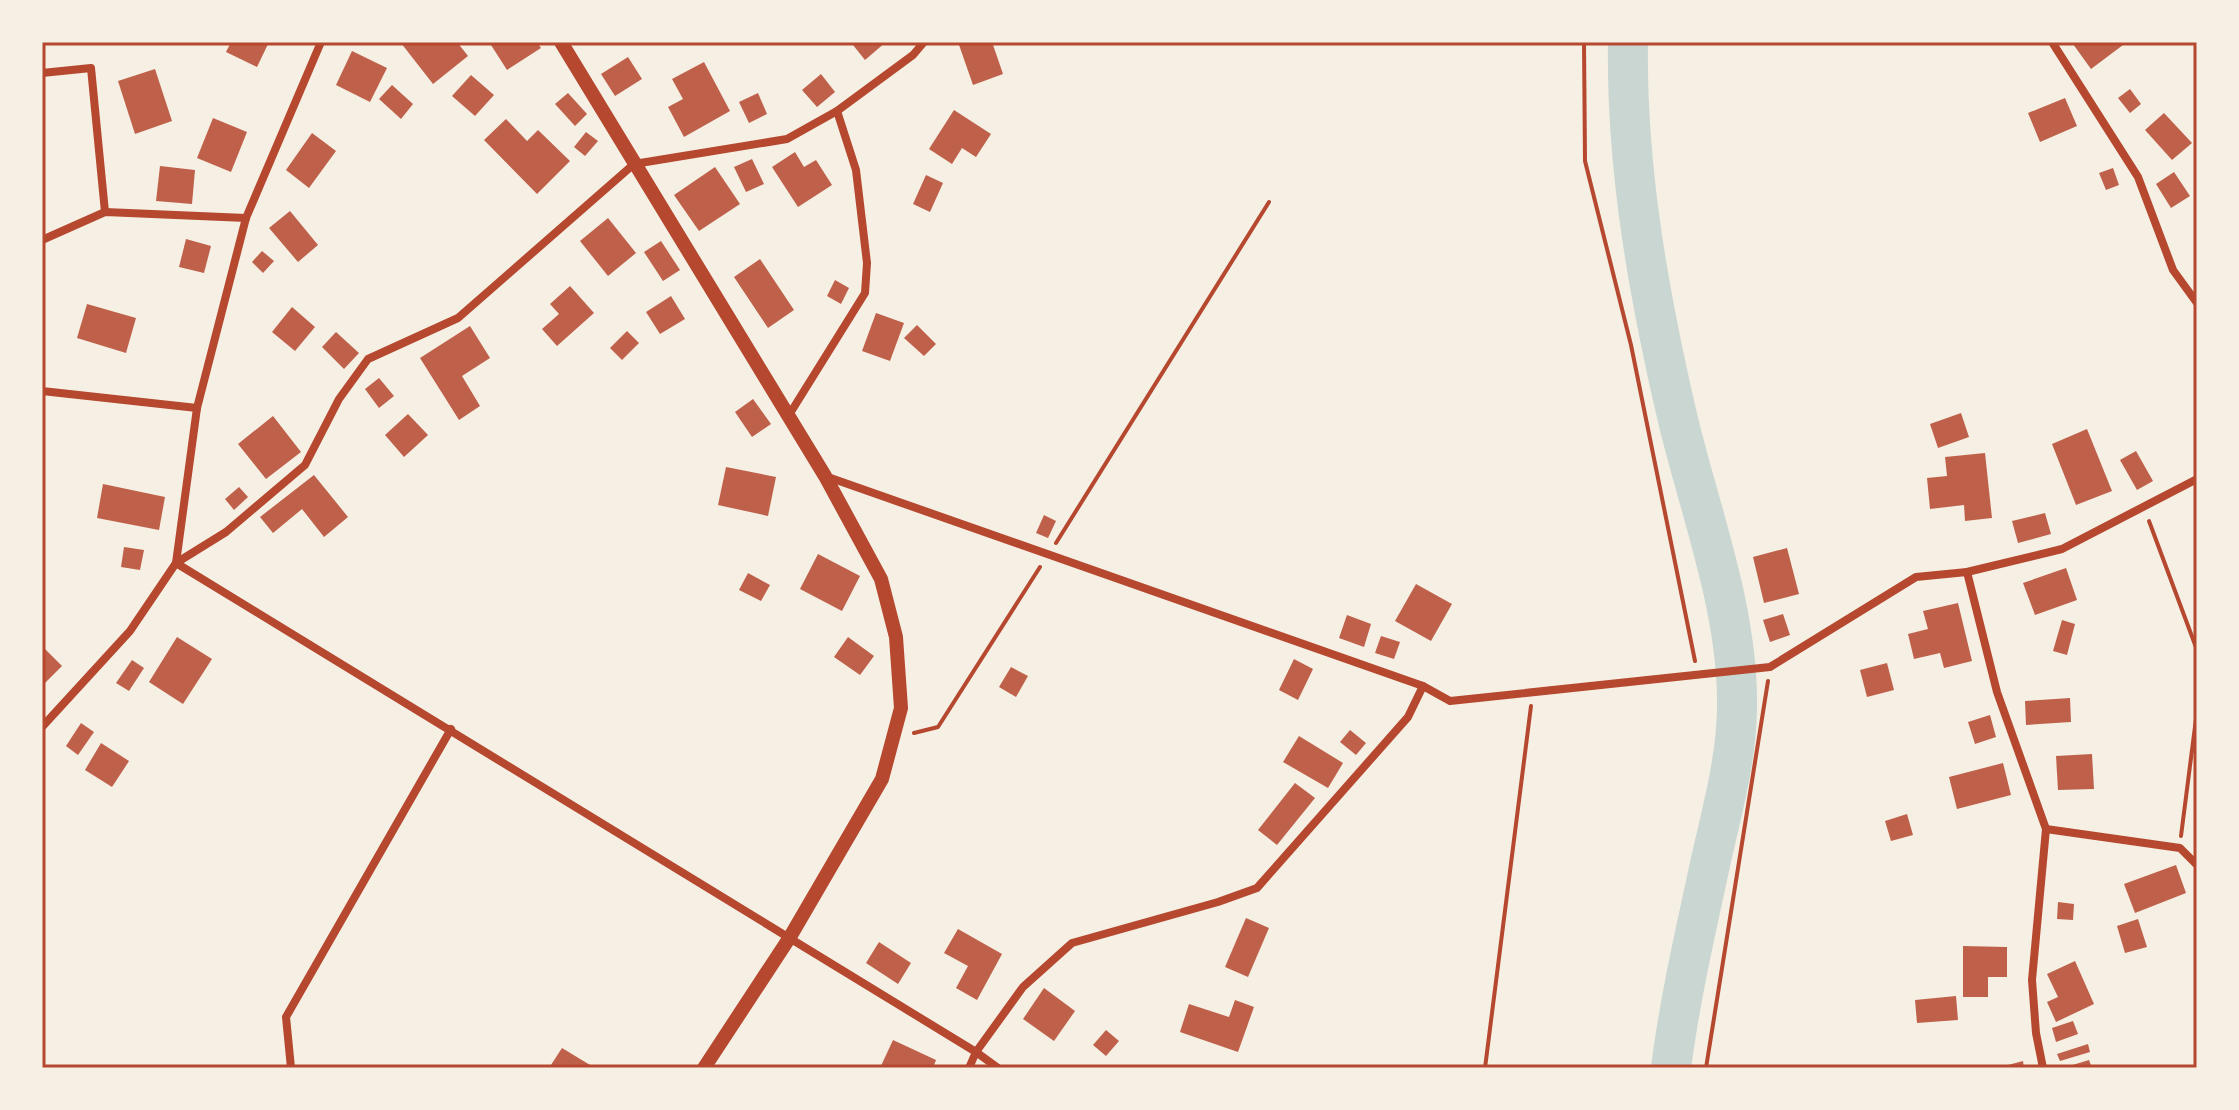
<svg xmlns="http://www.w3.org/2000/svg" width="2239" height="1110" viewBox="0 0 2239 1110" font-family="Signika,sans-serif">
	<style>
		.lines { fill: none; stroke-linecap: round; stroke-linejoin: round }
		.river { stroke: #c9d6d2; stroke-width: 40 }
		.building { fill: #bf614a }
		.path { stroke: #b5482f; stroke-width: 4 }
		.minor { stroke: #b5482f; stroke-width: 8 }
		.secondary { stroke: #b5482f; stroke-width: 14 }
		.neatline { fill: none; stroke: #b5482f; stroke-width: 3 }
	</style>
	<rect width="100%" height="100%" fill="#f6efe4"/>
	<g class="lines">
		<!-- river -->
		<path class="river" d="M1628,42C1626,169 1649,296 1678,420C1701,515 1739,612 1737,710C1736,761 1722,811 1711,860C1696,929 1680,998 1671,1068"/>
	</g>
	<!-- building -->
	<g class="building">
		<polygon points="231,42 269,42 257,67 226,52"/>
		<polygon points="403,42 457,42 468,56 433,84 401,43"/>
		<polygon points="496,42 537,42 541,48 507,70 491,45"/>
		<polygon points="856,42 886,42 865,60 853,45"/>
		<polygon points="958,42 992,42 1003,74 973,85"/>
		<polygon points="2075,42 2127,42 2091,69 2073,44"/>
		<polygon points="352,51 387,68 370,102 336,85"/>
		<polygon points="628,57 642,79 615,96 601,74"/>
		<polygon points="704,62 730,111 684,137 668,107 683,99 672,79"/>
		<polygon points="155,69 172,121 135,134 118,81"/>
		<polygon points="821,74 835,92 817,107 802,90"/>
		<polygon points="471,75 494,95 475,116 452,96"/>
		<polygon points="392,85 413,104 401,119 379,99"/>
		<polygon points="2130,89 2141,104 2130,113 2118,98"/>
		<polygon points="568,93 587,114 575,126 555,104"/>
		<polygon points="758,93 767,114 749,123 739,102"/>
		<polygon points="2065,98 2077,126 2040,142 2028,113"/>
		<polygon points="954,110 991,134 976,157 962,148 952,164 929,149"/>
		<polygon points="2164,113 2192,143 2172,160 2145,130"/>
		<polygon points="213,118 247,132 231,172 197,158"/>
		<polygon points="506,119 527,141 538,130 570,161 537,194 484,140"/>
		<polygon points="586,132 598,141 585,156 574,147"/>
		<polygon points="312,133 336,151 309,188 286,170"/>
		<polygon points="795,152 804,167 816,160 832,185 798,207 772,167"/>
		<polygon points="752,159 764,184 746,192 734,167"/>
		<polygon points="160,166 195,170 192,204 156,201"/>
		<polygon points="715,167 740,204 699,231 674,195"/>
		<polygon points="2113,168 2119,185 2106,190 2099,173"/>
		<polygon points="2174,172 2190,196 2171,208 2156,184"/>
		<polygon points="926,175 943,183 930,212 913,204"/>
		<polygon points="290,211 318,245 298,262 269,228"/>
		<polygon points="608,218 636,253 608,276 580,241"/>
		<polygon points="186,239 211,246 204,273 179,267"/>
		<polygon points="661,241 680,270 663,281 644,252"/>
		<polygon points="262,251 274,261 263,273 252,262"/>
		<polygon points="760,259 794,310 768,328 734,277"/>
		<polygon points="835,280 849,288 841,304 827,296"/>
		<polygon points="570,286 594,313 557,346 542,329 559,314 550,304"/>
		<polygon points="671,296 685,319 660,334 646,312"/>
		<polygon points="87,304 136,318 126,353 77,338"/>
		<polygon points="292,307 315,327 295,351 272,332"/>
		<polygon points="876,313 904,323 890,361 862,351"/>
		<polygon points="917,325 936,344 924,356 904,338"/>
		<polygon points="470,326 490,358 462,376 480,406 459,420 420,358"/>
		<polygon points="627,331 639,343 622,360 610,348"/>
		<polygon points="336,332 359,353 344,369 322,347"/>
		<polygon points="379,378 394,396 379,408 365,389"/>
		<polygon points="753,399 771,424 752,437 735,412"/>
		<polygon points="1961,413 1969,437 1938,448 1930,424"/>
		<polygon points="408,414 428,435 404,457 385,435"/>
		<polygon points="273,416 301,452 266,479 238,444"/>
		<polygon points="2087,429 2112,491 2076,505 2052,444"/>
		<polygon points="2136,451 2153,481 2137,490 2120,460"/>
		<polygon points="1985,453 1992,518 1965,521 1964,505 1930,509 1927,478 1947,476 1945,457"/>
		<polygon points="726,467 776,477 768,516 718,505"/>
		<polygon points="314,475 348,517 324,537 302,509 273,533 260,517"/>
		<polygon points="103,484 165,497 159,530 97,518"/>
		<polygon points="239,487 248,497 234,510 225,499"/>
		<polygon points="2045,513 2051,534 2018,543 2012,521"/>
		<polygon points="1044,515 1056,521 1048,538 1036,533"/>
		<polygon points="124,547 144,550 140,570 121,567"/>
		<polygon points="1787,548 1799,594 1764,603 1753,557"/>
		<polygon points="818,554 860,576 842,611 800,589"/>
		<polygon points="2066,568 2077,600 2035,615 2023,583"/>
		<polygon points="748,573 770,585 761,601 739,590"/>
		<polygon points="1416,584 1452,604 1431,641 1395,621"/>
		<polygon points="1958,603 1972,661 1944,668 1940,653 1914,659 1908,634 1928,629 1923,611"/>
		<polygon points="1783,614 1790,635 1770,642 1763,620"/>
		<polygon points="1347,615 1371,624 1364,647 1339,638"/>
		<polygon points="2062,620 2075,624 2067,655 2053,651"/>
		<polygon points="1381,636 1400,642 1394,659 1375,653"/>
		<polygon points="177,637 212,659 183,704 149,682"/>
		<polygon points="848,637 874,656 860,675 834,657"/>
		<polygon points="42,646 62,666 42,686"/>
		<polygon points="1294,659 1313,669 1298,700 1279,690"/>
		<polygon points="132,660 144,668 129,691 116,683"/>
		<polygon points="1887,663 1894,690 1867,697 1860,670"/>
		<polygon points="1011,667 1028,676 1016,697 999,687"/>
		<polygon points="2070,698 2071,722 2026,725 2025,701"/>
		<polygon points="1990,715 1996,737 1975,744 1968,722"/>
		<polygon points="81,723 94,732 78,755 66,746"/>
		<polygon points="1350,730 1366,743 1356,755 1340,742"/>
		<polygon points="1299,736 1343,763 1328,788 1283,762"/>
		<polygon points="101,743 129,761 112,787 85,770"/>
		<polygon points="2092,754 2094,789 2058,790 2056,756"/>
		<polygon points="2003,763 2011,795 1957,809 1949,777"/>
		<polygon points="1295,783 1315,798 1277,845 1258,830"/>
		<polygon points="1907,814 1913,835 1891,841 1885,821"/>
		<polygon points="2176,865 2186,893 2135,913 2124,884"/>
		<polygon points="2058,902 2074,904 2073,920 2057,919"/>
		<polygon points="1246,918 1269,928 1248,977 1225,967"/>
		<polygon points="2138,919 2147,947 2125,953 2117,926"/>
		<polygon points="958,929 1002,954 977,1000 956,988 968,966 944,953"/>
		<polygon points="879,942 911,963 898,984 866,963"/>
		<polygon points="1963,946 2007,947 2007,977 1988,977 1988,997 1963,997"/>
		<polygon points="2075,961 2094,1004 2056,1022 2047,1002 2058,997 2047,974"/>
		<polygon points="1044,988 1075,1011 1054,1041 1023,1019"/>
		<polygon points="1956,996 1958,1020 1917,1023 1915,1000"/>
		<polygon points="1235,1000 1254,1007 1238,1052 1180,1032 1189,1004 1229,1017"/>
		<polygon points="2073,1021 2078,1034 2056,1042 2052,1028"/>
		<polygon points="1106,1030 1119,1041 1106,1056 1093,1045"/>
		<polygon points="893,1040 936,1060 933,1068 880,1068"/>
		<polygon points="2088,1044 2090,1052 2060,1061 2057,1054"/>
		<polygon points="562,1048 595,1068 549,1068"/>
		<polygon points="2089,1060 2092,1068 2066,1068 2066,1067"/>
		<polygon points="2023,1061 2024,1068 2008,1068 2008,1065"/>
	</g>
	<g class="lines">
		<!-- path -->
		<g class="path">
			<polyline points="1584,42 1585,161 1631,345 1695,661"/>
			<polyline points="2149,521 2197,650"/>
			<polyline points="1056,543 1269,202"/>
			<polyline points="914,733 938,727 1040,567"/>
			<polyline points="2181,836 2197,711"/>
			<polyline points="1485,1068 1531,706"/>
			<polyline points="1706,1068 1768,681"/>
		</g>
		<!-- minor -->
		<g class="minor">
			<polyline points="2052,42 2138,177 2173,270 2197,303"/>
			<polyline points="42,73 91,68 105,212"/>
			<polyline points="42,240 105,212 246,218"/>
			<polyline points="42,391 197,408"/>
			<polyline points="789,415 865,293 867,263 856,170 837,111"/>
			<polyline points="825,476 1423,686 1450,701 1770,667 1916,577 1967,572 2062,549 2197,479"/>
			<polyline points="176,563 976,1052 998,1068"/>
			<polyline points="176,563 197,408 246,218 321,42"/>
			<polyline points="1967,572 1997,692 2046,829 2032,980 2036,1033 2043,1068"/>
			<polyline points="42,727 130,631 176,563 226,532 305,465 339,399 368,359 458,318 634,164 787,139 837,111 913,55 924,42"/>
			<polyline points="2046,829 2180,848 2197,865"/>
			<polyline points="291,1068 286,1017 451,729"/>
			<polyline points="969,1068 976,1052 1023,987 1072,943 1218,902 1257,888 1408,717 1423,686"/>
		</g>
		<!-- secondary -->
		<polyline class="secondary" points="561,42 825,476 881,579 896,637 901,708 882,779 790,937 704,1068"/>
	</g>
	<!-- border -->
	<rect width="2239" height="1110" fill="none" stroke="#f6efe4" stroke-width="88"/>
	<rect x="44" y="44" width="2151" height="1022" class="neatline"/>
</svg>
